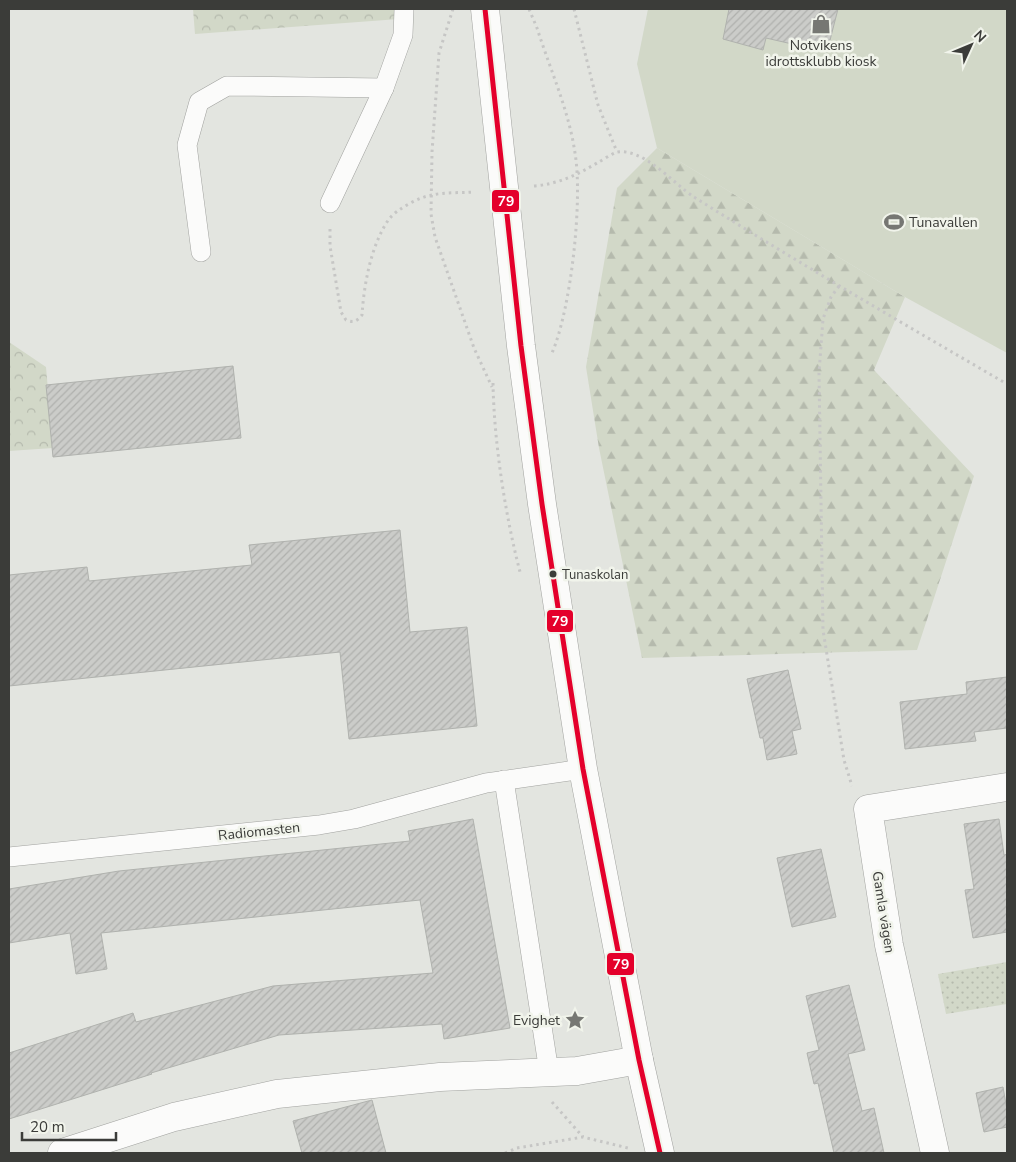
<svg xmlns="http://www.w3.org/2000/svg" width="1016" height="1162" viewBox="0 0 1016 1162" font-family="'Nunito Sans',sans-serif">
	<style>
		.grass { fill: url(#grass-dots) }
		.forest { fill: url(#forest-firs) }
		.park { fill: url(#park-crowns) }
		.pitch { fill: #d2d8c8 }
		.building { fill: url(#building-hatch); stroke: #b0b2ae }
		.lines { fill: none; stroke-linecap: round; stroke-linejoin: round }
		.lane-casing { stroke: #a1a29f; stroke-width: 20 }
		.street-casing { stroke: #a1a29f; stroke-width: 29 }
		.secondary-casing { stroke: #a1a29f; stroke-width: 29 }
		.path { stroke: #c6c6c5; stroke-width: 3; stroke-dasharray: 2.5 4; stroke-linecap: butt }
		.lane { stroke: #fbfbfa; stroke-width: 19 }
		.street { stroke: #fbfbfa; stroke-width: 28 }
		.secondary { stroke: #fbfbfa; stroke-width: 28 }
		.bus-1-casing { stroke: #f1f4eb; stroke-width: 9 }
		.bus-1 { stroke: #e4002b; stroke-width: 5 }
		.bus-dot { fill: #3b3c39; stroke: #f1f4eb; stroke-width: 2 }
		.labels { text-anchor: middle; stroke-width: 5; stroke-linejoin: round; paint-order: stroke }
		.bus-label { font-size: 13px; fill: #3b3c39; stroke: #f1f4eb; text-anchor: start }
		.poi-label { font-size: 14px; fill: #3b3c39; stroke: #f1f4eb }
		.street-label { font-size: 14px; fill: #3b3c39; stroke: #f1f4eb }
		.line-badge { stroke: #f1f4eb; stroke-width: 2 }
		.badge-label { font-size: 14px; text-anchor: middle; font-weight: bold; fill: #fff }
	</style>
	<defs>
		<pattern id="grass-dots" width="8" height="8" patternUnits="userSpaceOnUse" patternTransform="scale(1.25)"><rect width="8" height="8" fill="#d2d8c8"/><path d="M2 2h.1M6 6h.1" fill="none" stroke="#b5baad" stroke-width="1.8" stroke-linecap="round"/></pattern>
		<pattern id="forest-firs" width="22" height="20" patternUnits="userSpaceOnUse" patternTransform="scale(1.25)"><rect width="22" height="20" fill="#d2d8c8"/><path d="M5 1l3.5 6h-7zM16 11l3.5 6h-7z" fill="#b5baad"/></pattern>
		<pattern id="park-crowns" width="20" height="18" patternUnits="userSpaceOnUse" patternTransform="scale(1.25)"><rect width="20" height="18" fill="#d2d8c8"/><path d="M2 6a3 3 0 1 1 6 0M12 15a3 3 0 1 1 6 0" fill="none" stroke="#b5baad"/></pattern>
		<pattern id="building-hatch" width="6" height="6" patternUnits="userSpaceOnUse" patternTransform="scale(1.25)"><rect width="6" height="6" fill="#cbccc9"/><path d="M-1 1l2-2M0 6l6-6M5 7l2-2" fill="none" stroke="#afb0ad"/></pattern>
	</defs>
	<rect width="100%" height="100%" fill="#e3e5e0"/>
	<!-- grass -->
	<polygon class="grass" points="1007,962 1007,1004 946,1014 938,974"/>
	<!-- forest -->
	<polygon class="forest" points="657,148 905,297 874,370 974,476 917,650 642,658 599,448 586,367 617,188"/>
	<!-- park -->
	<g class="park">
		<polygon points="193,9 399,9 399,19 195,34"/>
		<polygon points="9,342 46,367 53,448 9,451"/>
	</g>
	<!-- pitch -->
	<polygon class="pitch" points="648,9 1007,9 1007,353 905,297 657,148 637,64"/>
	<!-- building -->
	<g class="building">
		<polygon points="729,9 838,9 827,52 766,38 763,50 723,39"/>
		<polygon points="233,366 241,438 53,457 46,385"/>
		<polygon points="400,530 410,632 467,627 477,726 349,739 340,652 9,686 9,575 87,567 89,581 252,565 249,545"/>
		<polygon points="788,670 801,729 792,731 797,754 767,760 763,738 760,738 747,679"/>
		<polygon points="1007,677 1007,728 974,732 976,741 905,749 900,702 967,694 966,682"/>
		<polygon points="473,819 510,1028 444,1039 442,1024 279,1035 151,1073 152,1074 9,1119 9,1053 133,1013 136,1022 273,986 433,973 420,900 101,933 107,969 76,974 70,933 9,943 9,889 119,871 410,841 408,831"/>
		<polygon points="999,819 1004,855 1007,854 1007,932 973,938 965,890 974,889 964,824"/>
		<polygon points="821,849 836,917 792,927 777,858"/>
		<polygon points="849,985 865,1050 848,1054 862,1111 874,1108 884,1153 834,1153 818,1083 814,1084 807,1053 819,1050 806,996"/>
		<polygon points="1003,1087 1007,1110 1007,1127 984,1132 976,1093"/>
		<polygon points="372,1100 386,1153 302,1153 293,1121"/>
	</g>
	<g class="lines">
		<defs>
			<g id="lane">
				<polyline points="330,203 384,88 403,35 404,9"/>
				<polyline points="201,252 187,145 199,102 227,86 384,88"/>
				<polyline points="504,780 549,1072"/>
				<polyline points="9,857 319,825 354,819 486,783 583,769"/>
			</g>
			<g id="street">
				<polyline points="62,1153 174,1117 277,1094 440,1077 577,1071 639,1060"/>
				<polyline points="935,1153 889,945 868,809 1007,787"/>
			</g>
			<polyline id="secondary" points="485,9 521,346 542,504 583,769 639,1060 660,1153"/>
		</defs>
		<!-- lane casing -->
		<use href="#lane" class="lane-casing"/>
		<!-- street casing -->
		<use href="#street" class="street-casing"/>
		<!-- secondary casing -->
		<use href="#secondary" class="secondary-casing"/>
		<!-- path -->
		<g class="path">
			<polyline points="453,9 439,53 432,152 431,214 435,237 474,348 492,387"/>
			<path d="M529,9L537,28C550,69 569,111 575,153C583,200 571,309 552,353"/>
			<polyline points="574,9 598,105 617,152"/>
			<path d="M534,186C558,184 577,175 597,163C603,160 611,154 617,152C644,148 674,184 694,197C797,262 902,323 1007,384"/>
			<path d="M330,229V246L341,312L346,320C354,323 357,321 362,315C364,284 371,245 389,219C397,209 419,197 432,195C445,192 461,193 474,192"/>
			<polyline points="839,286 831,297 823,319 819,373 823,630 844,760 852,786"/>
			<path d="M493,383C494,442 505,514 520,572"/>
			<polyline points="552,1102 583,1137"/>
			<polyline points="505,1153 517,1148 583,1137 628,1148"/>
		</g>
		<!-- lane -->
		<use href="#lane" class="lane"/>
		<!-- street -->
		<use href="#street" class="street"/>
		<!-- secondary -->
		<use href="#secondary" class="secondary"/>
		<defs>
			<polyline id="bus-1" points="485,9 521,346 542,504 583,769 639,1060 660,1153"/>
		</defs>
		<!-- bus-1 casing -->
		<use href="#bus-1" class="bus-1-casing"/>
		<!-- bus-1 -->
		<use href="#bus-1" class="bus-1"/>
	</g>
	<!-- icons -->
	<defs>
		<symbol id="shop-bare" viewBox="-9 -9 18 18"><path d="M-5-2.5h2.3a2.7 3.5 0 0 1 5.4 0H5L5.5 6h-11ZM-1.5-2.5h3a1.5 2.3 0 0 0-3 0Z" fill="#767773" stroke="#f1f4eb" stroke-width="2.5" paint-order="stroke"/></symbol>
		<symbol id="stadium-bare" viewBox="-9 -9 18 18"><path d="M0-5a6.5 5 0 1 0 0 10a6.5 5 0 1 0 0-10ZM-3.5-1.8h7v3.6h-7Z" fill="#767773" stroke="#f1f4eb" stroke-width="2.5" paint-order="stroke"/></symbol>
		<symbol id="sight-bare" viewBox="-9 -9 18 18"><path d="M0-6L1.8-2.2L6-1.7L2.9 1.2L3.7 5.4L0 3.3L-3.7 5.4L-2.9 1.2L-6-1.7L-1.8-2.2Z" fill="#767773" stroke="#f1f4eb" stroke-width="2.5" paint-order="stroke"/></symbol>
	</defs>
	<g fill-rule="evenodd">
		<use href="#shop-bare" x="807" y="10" width="28" height="28"/>
		<use href="#stadium-bare" x="880" y="208" width="28" height="28"/>
		<use href="#sight-bare" x="561" y="1006" width="28" height="28"/>
	</g>
	<!-- markers -->
	<circle class="bus-dot" cx="553" cy="574" r="4.5"/>
	<g class="labels">
		<!-- bus labels -->
		<g class="bus-label">
			<text x="562" y="579">Tunaskolan</text>
		</g>
		<!-- poi labels -->
		<g class="poi-label">
			<text x="821" y="50">Notvikens<tspan x="821" dy="16">idrottsklubb kiosk</tspan></text>
			<text x="909" y="227" text-anchor="start">Tunavallen</text>
			<text x="560" y="1025" text-anchor="end">Evighet</text>
		</g>
		<!-- street labels -->
		<g class="street-label">
			<text transform="translate(259 831) rotate(-6)" y="5">Radiomasten</text>
			<text transform="translate(884 912) rotate(81)" y="5">Gamla vägen</text>
		</g>
	</g>
	<g class="line-badge">
		<rect x="491" y="189" width="29" height="24" rx="5" fill="#e4002b"/>
		<rect x="546" y="609" width="28" height="24" rx="5" fill="#e4002b"/>
		<rect x="606" y="952" width="29" height="24" rx="5" fill="#e4002b"/>
	</g>
	<g class="badge-label">
		<text x="506" y="206">79</text>
		<text x="560" y="626">79</text>
		<text x="621" y="969">79</text>
	</g>
	<!-- border -->
	<rect width="1016" height="1162" fill="none" stroke="#3b3c39" stroke-width="20"/>
	<!-- north arrow -->
	<g transform="translate(971 45) rotate(46)" stroke="#f1f4eb" stroke-width="4" paint-order="stroke">
	<path d="M0-4L9 19L0 12L-9 19Z" fill="#3b3c39"/>
	<text y="-8" font-size="14" font-weight="bold" text-anchor="middle" fill="#3b3c39">N</text>
	</g>
	<!-- scale -->
	<path d="M22 1132v8h94v-8" fill="none" stroke="#3b3c39" stroke-width="2.5"/>
	<text x="30" y="1132" font-size="15" fill="#3b3c39" stroke="#f1f4eb" stroke-width="4" paint-order="stroke">20 m</text>
</svg>
